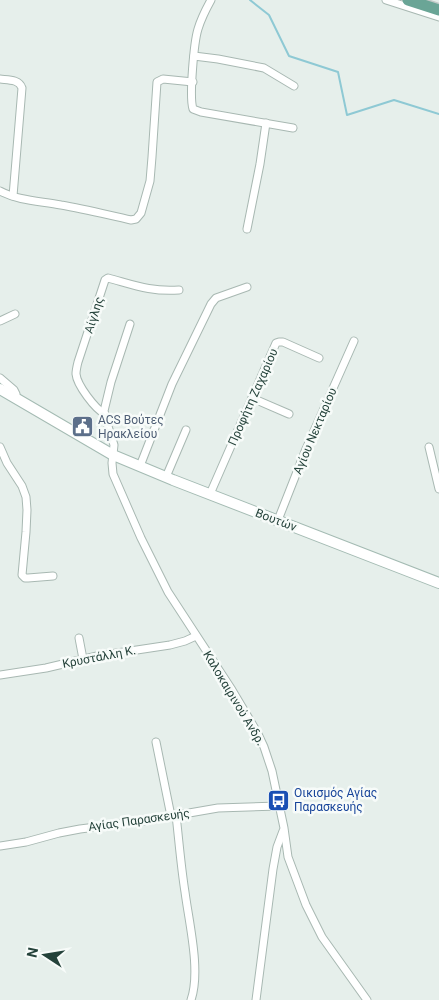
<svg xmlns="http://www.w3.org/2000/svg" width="439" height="1000" viewBox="0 0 439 1000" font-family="Roboto,sans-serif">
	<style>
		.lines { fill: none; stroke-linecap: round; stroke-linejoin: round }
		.stream { stroke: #8ec9d4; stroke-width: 2 }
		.minor-casing { stroke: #a8b8b2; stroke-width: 9 }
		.secondary-casing { stroke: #a4bbb3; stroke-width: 12 }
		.primary-casing { stroke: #c2cac8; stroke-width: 14 }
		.minor { stroke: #fff; stroke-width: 7 }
		.secondary { stroke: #fff; stroke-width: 10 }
		.primary { stroke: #6aa596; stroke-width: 11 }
		.labels { text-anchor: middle; stroke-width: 5; stroke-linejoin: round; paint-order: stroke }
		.street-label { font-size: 12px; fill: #24423a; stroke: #f7fbf9 }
		.service-label { font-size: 12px; fill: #4e5e75; stroke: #f7fbf9; text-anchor: start }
		.transit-label { font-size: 12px; fill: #164399; stroke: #f7fbf9; text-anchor: start }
	</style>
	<rect width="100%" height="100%" fill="#e6efeb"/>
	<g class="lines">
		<!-- stream -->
		<polyline class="stream" points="250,0 269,15 289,56 338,72 347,115 394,100 439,114"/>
		<defs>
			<g id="minor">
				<path d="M211,0C206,9 201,19 198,29C194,42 189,97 193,109L201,112L293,128"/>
				<polyline points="386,0 439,17"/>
				<polyline points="194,56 218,59 264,68 294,86"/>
				<path d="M0,79C8,80 19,79 22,88L13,196"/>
				<path d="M0,191C19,201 41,201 61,205C85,209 108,215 131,220L136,219L141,213L150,181L152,157L157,82L163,79L193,82"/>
				<polyline points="247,229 260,164 266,123"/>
				<polyline points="0,321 15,314"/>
				<polyline points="130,324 111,382 104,411 105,417 114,445 112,463 113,474 141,538 168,592 232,690 257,732 264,747 272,771 284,828 288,857 306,905 322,937 367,1000"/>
				<polyline points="0,378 14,390 16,394 15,398"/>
				<polyline points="252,398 289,414"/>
				<path d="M105,414C95,409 77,385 76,374C76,370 77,366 78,362L105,280L108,278C134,285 151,292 179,290"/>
				<polyline points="0,447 7,463 22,486 26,497 27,510 26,532 22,575 25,578 28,578 53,576"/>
				<polyline points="429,447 439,489"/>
				<polyline points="140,466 172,384 211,304 216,298 247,287"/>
				<polyline points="166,477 186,430"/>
				<polyline points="210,494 276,343 279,342 283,342 319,358"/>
				<polyline points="278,520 306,449 354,341"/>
				<polyline points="79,638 83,659"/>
				<polyline points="0,675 46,668 97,656 170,645 185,641 196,636"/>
				<polyline points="156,742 171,816"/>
				<path d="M176,815C179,841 181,867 185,892C189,923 201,971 191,1000"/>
				<polyline points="0,846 26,842 59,833 80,829 143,821 218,808 279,806"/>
				<polyline points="256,1000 273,869 277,847 283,831"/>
			</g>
			<polyline id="secondary" points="0,389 113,455 173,480 439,583"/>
			<polyline id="primary" points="408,0 439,10"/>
		</defs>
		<!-- minor casing -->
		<use href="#minor" class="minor-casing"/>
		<!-- secondary casing -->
		<use href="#secondary" class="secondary-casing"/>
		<!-- primary casing -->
		<use href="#primary" class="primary-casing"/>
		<!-- minor -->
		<use href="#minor" class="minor"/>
		<!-- secondary -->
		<use href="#secondary" class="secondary"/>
		<!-- primary -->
		<use href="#primary" class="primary"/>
	</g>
	<!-- icons -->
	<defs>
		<symbol id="civic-square" viewBox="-11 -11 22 22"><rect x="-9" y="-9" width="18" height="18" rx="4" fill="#5c6f8a" stroke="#f7fbf9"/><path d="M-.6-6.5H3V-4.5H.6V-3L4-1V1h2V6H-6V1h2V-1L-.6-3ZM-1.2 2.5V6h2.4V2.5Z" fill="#fff"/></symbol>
		<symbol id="bus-square" viewBox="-11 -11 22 22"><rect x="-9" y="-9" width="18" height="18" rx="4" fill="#1a4fb4" stroke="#f7fbf9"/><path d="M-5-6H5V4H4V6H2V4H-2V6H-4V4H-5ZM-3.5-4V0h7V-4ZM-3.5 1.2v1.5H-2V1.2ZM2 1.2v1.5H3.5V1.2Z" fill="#fff"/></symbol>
	</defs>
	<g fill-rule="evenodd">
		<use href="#civic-square" x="70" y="414" width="25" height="25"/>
		<use href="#bus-square" x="266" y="788" width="25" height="25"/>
	</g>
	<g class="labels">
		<!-- street labels -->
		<g class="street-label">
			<text transform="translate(94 315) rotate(-72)" y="4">Αίγλης</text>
			<text transform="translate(253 397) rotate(-66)" y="4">Προφήτη Ζαχαρίου</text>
			<text transform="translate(315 431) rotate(-67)" y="4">Αγίου Νεκταρίου</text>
			<text transform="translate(276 520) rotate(21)" y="4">Βουτών</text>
			<text transform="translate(99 657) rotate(-11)" y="4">Κρυστάλλη Κ.</text>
			<text transform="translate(234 698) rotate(59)" y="4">Καλοκαιρινού Ανδρ.</text>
			<text transform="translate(139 820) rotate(-8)" y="4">Αγίας Παρασκευής</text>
		</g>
		<!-- service labels -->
		<g class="service-label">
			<text x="98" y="424">ACS Βούτες<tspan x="98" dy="14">Ηρακλείου</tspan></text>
		</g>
		<!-- transit labels -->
		<g class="transit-label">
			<text x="294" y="797">Οικισμός Αγίας<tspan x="294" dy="14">Παρασκευής</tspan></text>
		</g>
	</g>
	<!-- north arrow -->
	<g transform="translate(45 955) rotate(282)" stroke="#f7fbf9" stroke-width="4" paint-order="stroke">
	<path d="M0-4L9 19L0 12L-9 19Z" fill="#24423a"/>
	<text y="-8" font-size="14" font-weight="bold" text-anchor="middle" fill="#24423a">N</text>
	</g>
</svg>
